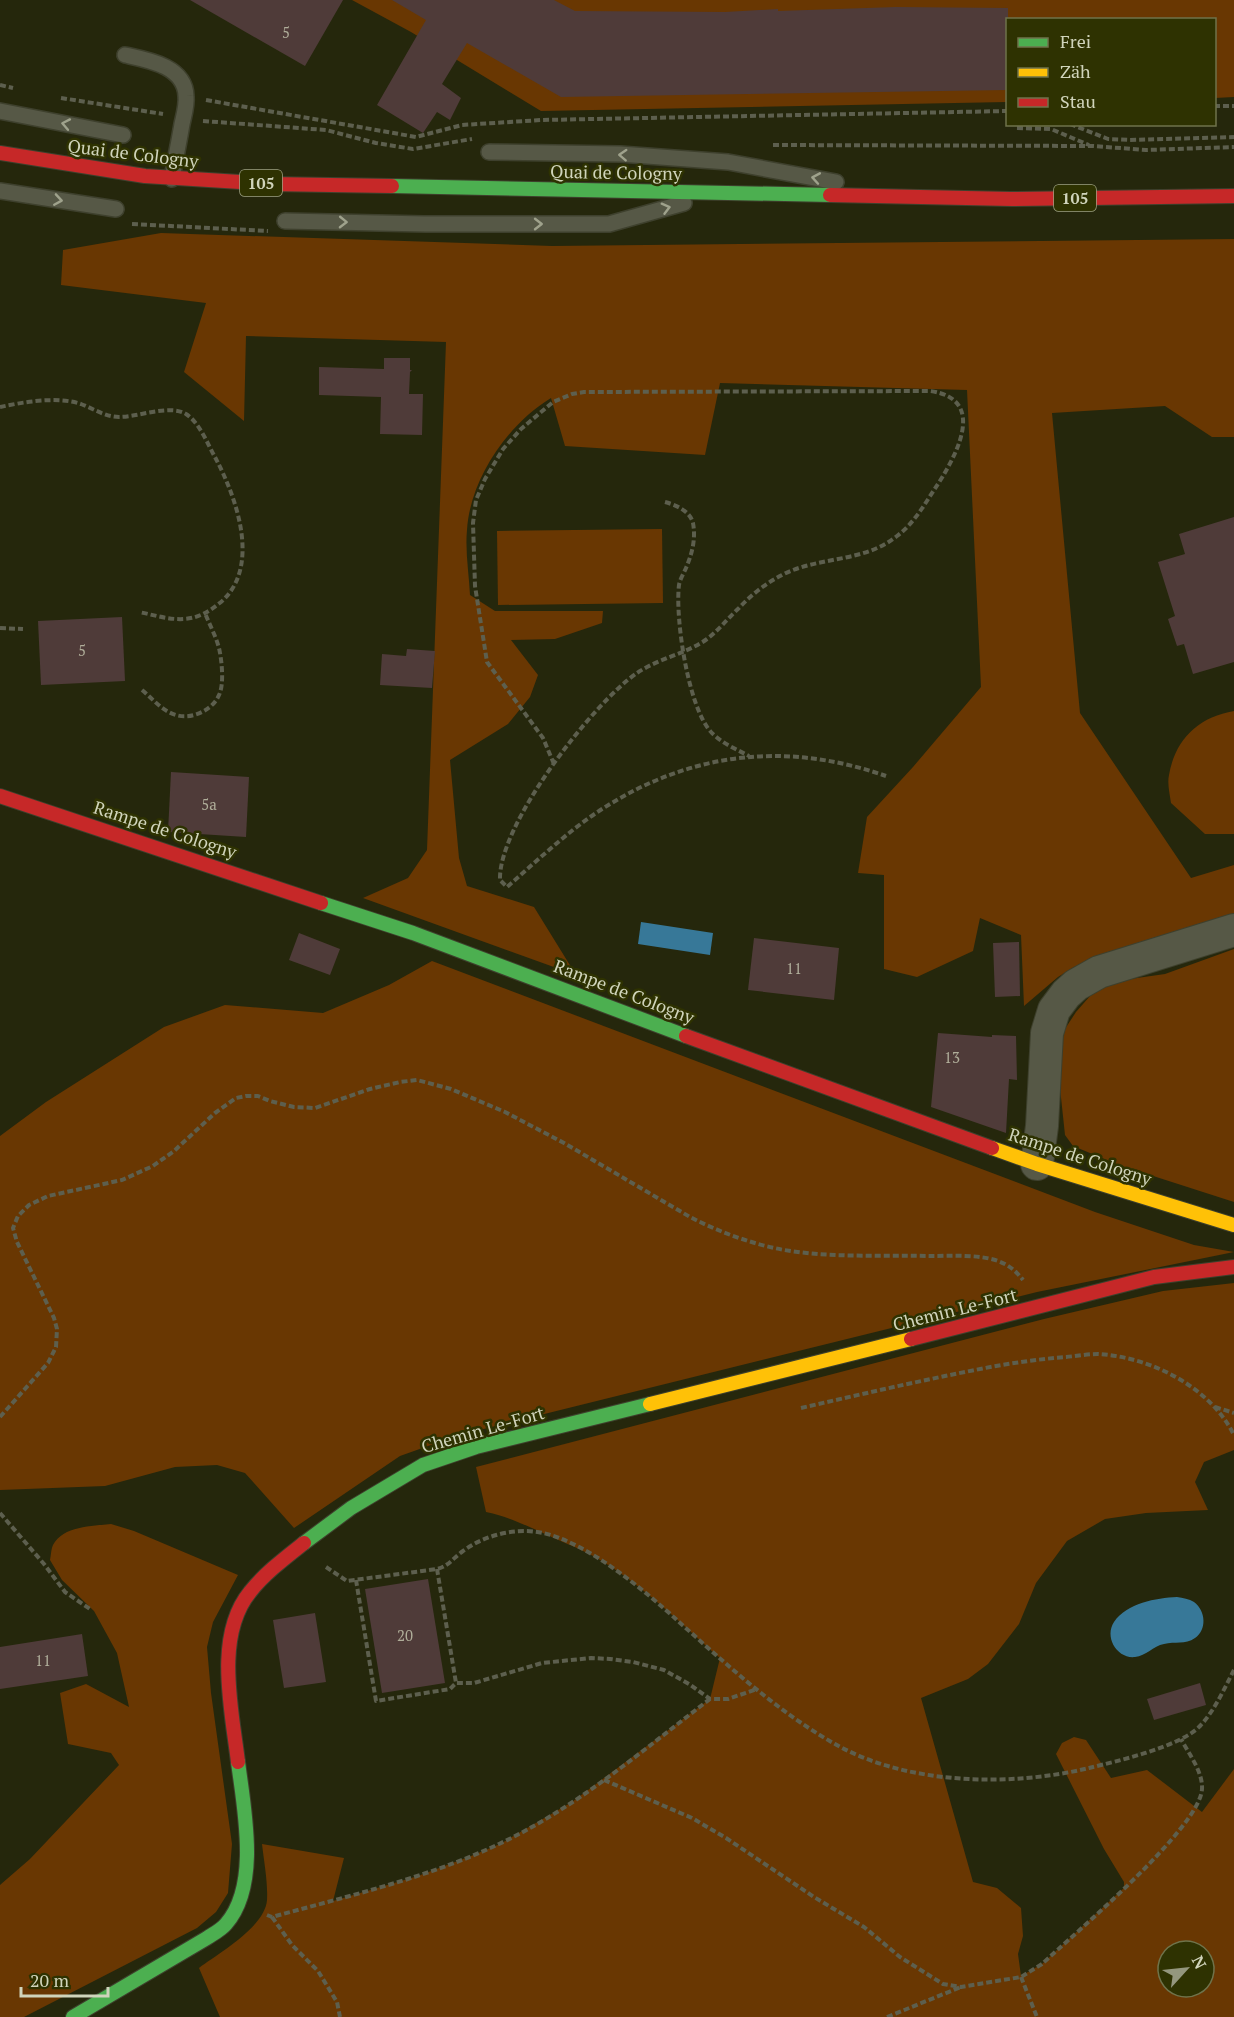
<svg xmlns="http://www.w3.org/2000/svg" width="1234" height="2017" viewBox="0 0 1234 2017" font-family="'PT Serif',serif">
	<style>
		.green { fill: #693702; fill-rule: evenodd }
		.water { fill: #377898 }
		.building { fill: #4f3b39 }
		.lines { fill: none; stroke-linecap: round; stroke-linejoin: round }
		.lane-casing { stroke: #3e402d; stroke-width: 18 }
		.street-casing { stroke: #3e402d; stroke-width: 34 }
		.fast-casing { stroke: #3e402d; stroke-width: 16 }
		.slow-casing { stroke: #3e402d; stroke-width: 16 }
		.jam-casing { stroke: #3e402d; stroke-width: 16 }
		.path { stroke: #5d5f4e; stroke-width: 4; stroke-dasharray: 6 3; stroke-linecap: butt }
		.lane { stroke: #565846; stroke-width: 15 }
		.street { stroke: #565846; stroke-width: 32 }
		.fast { stroke: #4caf50; stroke-width: 14 }
		.slow { stroke: #ffc107; stroke-width: 14 }
		.jam { stroke: #c62828; stroke-width: 14 }
		.oneway { stroke: #9fa28c }
		.labels { text-anchor: middle; stroke-width: 5; stroke-linejoin: round; paint-order: stroke }
		.number-label { font-size: 15px; fill: #b0ae9a }
		.shield { fill: #2e3201; stroke: #9fa383; stroke-width: 1.5 }
		.shield-label { font-size: 16px; font-weight: bold; fill: #d0d4bb }
		.street-label { font-size: 18px; fill: #d0d4bb; stroke: #2e3201 }
	</style>
	<rect width="100%" height="100%" fill="#25270c"/>
	<!-- green -->
	<g class="green">
		<polygon points="352,0 1234,0 1234,97 1215,98 1214,20 1008,20 1007,102 541,111 411,32"/>
		<path d="M161,233L552,246L1234,239V437H1212L1165,406L1052,413L1080,713L1191,878L1234,865V914L1122,949L1074,967L1058,977L1024,1006L1021,935L980,918L973,951L917,977L884,969V875L858,873L867,817L913,767L981,687L967,390L720,383L705,455L565,446L551,398C508,424 470,479 467,530C465,551 469,574 470,595L495,611H603L602,623L555,639L511,640L538,675L530,697L508,724L450,760L459,858L467,886L534,907L576,975L363,898L408,878L427,850L446,342L246,336L244,421L184,372L206,303L61,285L63,250Z"/>
		<polygon points="662,529 663,603 498,605 497,531"/>
		<path d="M1234,711V834H1205L1171,803C1170,795 1167,784 1169,775C1175,740 1198,717 1234,711Z"/>
		<polygon points="1234,949 1234,1202 1119,1165 1073,1146 1065,1135 1057,1060 1063,1032 1076,1012 1090,996 1104,987 1130,979 1165,974"/>
		<polygon points="432,961 1095,1212 1194,1245 1234,1252 1037,1292 459,1435 400,1456 294,1528 245,1473 217,1465 175,1467 105,1486 0,1490 0,1136 46,1102 164,1027 225,1005 323,1013 389,985"/>
		<path d="M1234,1283V1450L1204,1462L1195,1482L1208,1510L1146,1513L1105,1519L1067,1541L1036,1583L1019,1624L988,1664L968,1679L921,1698L973,1882L997,1888L1021,1908L1023,1936L1018,1954L1021,1976L1042,1964L1124,1888V1882L1104,1849L1056,1754L1062,1743L1074,1737L1086,1740L1111,1778L1147,1770L1202,1812L1234,1769V2017H220L199,1968C219,1953 265,1927 267,1900C268,1882 264,1862 262,1844L344,1858L333,1901L418,1876L471,1856L500,1844L572,1802L710,1699L720,1658C680,1623 641,1583 595,1557C577,1547 559,1541 541,1532C520,1523 509,1517 486,1512L476,1467L1044,1319L1163,1291ZM1168,1951H1204V1987H1168Z"/>
		<path d="M111,1524L134,1531L238,1575L213,1622L207,1647L211,1693L232,1844L228,1893L216,1912L197,1928L24,2017H0V1885L30,1859L119,1765L111,1753L68,1744L60,1693L86,1684L129,1707L117,1653L94,1611L62,1580L50,1560C51,1556 51,1549 53,1545C63,1526 92,1526 111,1524Z"/>
	</g>
	<!-- water -->
	<g class="water">
		<polygon points="641,922 713,933 710,955 638,944"/>
		<path d="M1177,1597C1183,1598 1189,1599 1194,1602C1206,1611 1207,1630 1195,1638C1185,1645 1175,1641 1164,1644C1153,1646 1146,1656 1135,1657C1117,1659 1104,1637 1114,1622C1127,1603 1156,1598 1177,1597Z"/>
	</g>
	<!-- building -->
	<g class="building">
		<polygon points="190,0 343,0 305,66"/>
		<polygon points="392,0 554,0 575,11 725,12 778,9 778,11 896,7 1008,8 1008,90 561,97 467,43 442,84 461,98 450,120 437,112 423,133 377,105 426,20"/>
		<polygon points="384,358 410,358 410,370 412,370 410,372 409,394 423,394 422,435 380,434 381,397 319,395 319,367 384,369"/>
		<polygon points="1234,517 1234,662 1193,674 1184,644 1177,646 1168,619 1175,616 1158,562 1185,554 1179,534"/>
		<polygon points="122,617 125,681 41,685 38,621"/>
		<polygon points="407,649 435,651 432,688 380,685 382,654 406,656"/>
		<polygon points="171,772 249,777 246,837 168,832"/>
		<polygon points="299,933 340,949 330,975 289,960"/>
		<polygon points="754,938 839,948 834,1000 748,990"/>
		<polygon points="1019,942 1020,996 995,997 993,943"/>
		<polygon points="938,1033 992,1037 992,1035 1016,1036 1017,1080 1009,1079 1006,1133 931,1107"/>
		<polygon points="428,1579 445,1683 382,1693 365,1589"/>
		<polygon points="315,1613 326,1682 284,1688 273,1620"/>
		<polygon points="82,1634 88,1676 0,1689 0,1647"/>
		<polygon points="1200,1683 1206,1705 1154,1720 1147,1699"/>
	</g>
	<g class="lines">
		<defs>
			<g id="lane">
				<path d="M125,55C148,60 185,66 186,96C187,105 184,115 182,124C179,142 175,160 172,179"/>
				<polyline points="0,111 123,135"/>
				<polyline points="489,152 620,154 728,162 836,182"/>
				<polyline points="0,191 116,209"/>
				<polyline points="285,221 425,224 609,224 684,203"/>
			</g>
			<polyline id="street" points="1037,1164 1042,1126 1047,1033 1054,1010 1066,994 1076,985 1099,972 1234,930"/>
			<g id="fast">
				<polyline points="392,186 830,195"/>
				<polyline points="321,903 413,933 686,1036"/>
				<polyline points="304,1543 351,1508 423,1465 476,1447 650,1404"/>
				<path d="M73,2017L207,1938C213,1934 221,1930 226,1924C260,1885 244,1809 238,1762"/>
			</g>
			<g id="slow">
				<polyline points="992,1148 1037,1164 1234,1225"/>
				<polyline points="650,1404 911,1339"/>
			</g>
			<g id="jam">
				<polyline points="0,153 145,176 270,184 392,186"/>
				<polyline points="830,195 1011,199 1234,196"/>
				<polyline points="0,796 321,903"/>
				<polyline points="686,1036 992,1148"/>
				<polyline points="911,1339 1154,1277 1234,1267"/>
				<path d="M238,1762C232,1711 214,1636 250,1592C264,1574 285,1558 304,1543"/>
			</g>
		</defs>
		<!-- lane casing -->
		<use href="#lane" class="lane-casing"/>
		<!-- street casing -->
		<use href="#street" class="street-casing"/>
		<!-- fast casing -->
		<use href="#fast" class="fast-casing"/>
		<!-- slow casing -->
		<use href="#slow" class="slow-casing"/>
		<!-- jam casing -->
		<use href="#jam" class="jam-casing"/>
		<!-- path -->
		<g class="path">
			<polyline points="0,85 13,88"/>
			<polyline points="61,98 163,114"/>
			<polyline points="206,100 416,137 462,125 542,120 1008,111"/>
			<polyline points="1214,106 1234,106"/>
			<polyline points="203,121 326,130 376,143 413,149 472,139"/>
			<polyline points="1070,124 1108,139 1130,140 1234,137"/>
			<polyline points="1017,128 1051,129 1089,145"/>
			<polyline points="773,145 1093,146 1146,150 1234,147"/>
			<polyline points="132,224 268,231"/>
			<path d="M0,407C24,402 57,396 81,404C94,409 106,417 119,417C138,417 170,404 186,414C200,423 208,445 216,459C237,499 261,567 221,602C210,611 199,618 184,619C169,620 154,615 139,612"/>
			<path d="M665,502C676,505 690,511 693,523C696,539 692,554 686,568C684,573 680,579 679,585C675,618 688,707 711,732C721,743 736,749 749,756"/>
			<polyline points="0,628 23,629"/>
			<path d="M142,690C153,699 162,711 176,715C191,720 213,710 219,695C224,685 222,664 220,653C218,640 210,626 205,613"/>
			<path d="M554,764L543,738L487,662L475,586L473,523L476,500L485,479L503,449L521,429L553,402L572,394L584,392L930,391C990,399 954,460 934,490C923,507 913,524 897,536C864,563 818,556 782,575C766,583 751,595 739,608C728,618 719,630 707,639C686,654 659,658 637,673C593,703 498,825 500,880L507,887C538,860 568,831 602,809C691,752 786,741 886,776"/>
			<polyline points="1215,1407 1234,1413"/>
			<path d="M801,1408C862,1394 923,1380 985,1368C1012,1363 1039,1359 1066,1357C1077,1356 1088,1354 1098,1354C1151,1357 1210,1387 1234,1435"/>
			<path d="M0,1417L48,1363L56,1347L57,1329L54,1318L17,1242L13,1228L18,1216L29,1205L48,1196L122,1180L153,1166L174,1151L215,1113L236,1098L246,1096H258L270,1101L294,1107L315,1108L370,1089L400,1082L417,1080L451,1089L505,1112L564,1143L690,1217C719,1232 752,1244 784,1250C832,1258 882,1255 930,1256C951,1256 978,1254 998,1261C1009,1265 1016,1271 1023,1280"/>
			<polyline points="0,1513 44,1564 65,1592 90,1609"/>
			<path d="M326,1567L347,1581L437,1569C449,1566 453,1558 463,1551C485,1535 516,1527 543,1533C588,1543 644,1590 678,1621C726,1664 778,1712 835,1744C907,1785 1010,1787 1089,1768C1117,1761 1180,1747 1200,1726C1215,1710 1224,1689 1234,1670"/>
			<polyline points="437,1569 456,1683"/>
			<polyline points="356,1580 376,1701 450,1689 456,1683 474,1683 542,1663 591,1658 610,1659 633,1662 664,1670 689,1684 710,1699 728,1699 757,1689"/>
			<path d="M604,1780L692,1818L726,1838L814,1897L864,1927L900,1957L943,1984L961,1987L1021,1977L1042,1964C1074,1934 1200,1828 1202,1789C1203,1772 1189,1754 1181,1739"/>
			<path d="M267,1915L272,1917C348,1896 427,1878 499,1844C576,1808 643,1750 710,1699"/>
			<polyline points="272,1917 292,1945 318,1971 337,2002 340,2017"/>
			<polyline points="1021,1977 1037,2017"/>
			<polyline points="887,2017 961,1987"/>
		</g>
		<!-- lane -->
		<use href="#lane" class="lane"/>
		<!-- street -->
		<use href="#street" class="street"/>
		<!-- fast -->
		<use href="#fast" class="fast"/>
		<!-- slow -->
		<use href="#slow" class="slow"/>
		<!-- jam -->
		<use href="#jam" class="jam"/>
	</g>
	<!-- one-way arrows -->
	<defs><path id="oneway-chevron" d="M-2-3.5L2.5 0L-2 3.5" fill="none" stroke-width="1.6" stroke-linecap="round" stroke-linejoin="round" transform="scale(1.5)"/></defs>
	<g class="oneway">
		<use href="#oneway-chevron" transform="translate(66 124) rotate(-169)"/>
		<use href="#oneway-chevron" transform="translate(623 155) rotate(-177)"/>
		<use href="#oneway-chevron" transform="translate(816 178) rotate(-170)"/>
		<use href="#oneway-chevron" transform="translate(58 200) rotate(9)"/>
		<use href="#oneway-chevron" transform="translate(666 208) rotate(-15)"/>
		<use href="#oneway-chevron" transform="translate(343 222) rotate(1)"/>
		<use href="#oneway-chevron" transform="translate(538 224)"/>
	</g>
	<g class="labels">
		<!-- number labels -->
		<g class="number-label">
			<text x="286" y="38">5</text>
			<text x="82" y="656">5</text>
			<text x="209" y="810">5a</text>
			<text x="794" y="974">11</text>
			<text x="952" y="1063">13</text>
			<text x="405" y="1641">20</text>
			<text x="43" y="1666">11</text>
		</g>
		<!-- shield labels -->
		<g class="shield">
			<rect x="240" y="170" width="42" height="26" rx="4.5"/>
			<rect x="1054" y="185" width="42" height="26" rx="4.5"/>
		</g>
		<g class="shield-label">
			<text x="261" y="189">105</text>
			<text x="1075" y="204">105</text>
		</g>
		<!-- street labels -->
		<g class="street-label">
			<text transform="translate(133 154) rotate(7)" y="6">Quai de Cologny</text>
			<text transform="translate(616 173) rotate(1)" y="6">Quai de Cologny</text>
			<text transform="translate(165 830) rotate(18)" y="6">Rampe de Cologny</text>
			<text transform="translate(624 992) rotate(21)" y="6">Rampe de Cologny</text>
			<text transform="translate(1080 1157) rotate(18)" y="6">Rampe de Cologny</text>
			<text transform="translate(955 1310) rotate(-14)" y="6">Chemin Le-Fort</text>
			<text transform="translate(483 1430) rotate(-16)" y="6">Chemin Le-Fort</text>
		</g>
	</g>
	<!-- legend -->
	<rect x="1006" y="18" width="210" height="108" fill="#2e3201" stroke="#6f734b" stroke-width="1.5"/>
	<rect x="1018" y="38" width="30" height="9" fill="#4caf50" stroke="#6f734b" stroke-width="1.5"/>
	<text x="1060" y="48" font-size="18" fill="#d0d4bb">Frei</text>
	<rect x="1018" y="68" width="30" height="9" fill="#ffc107" stroke="#6f734b" stroke-width="1.5"/>
	<text x="1060" y="78" font-size="18" fill="#d0d4bb">Zäh</text>
	<rect x="1018" y="98" width="30" height="9" fill="#c62828" stroke="#6f734b" stroke-width="1.5"/>
	<text x="1060" y="108" font-size="18" fill="#d0d4bb">Stau</text>
	<!-- north arrow -->
	<g transform="translate(1186 1969) rotate(63)"><circle r="28" fill="#2e3201" stroke="#6f734b" stroke-width="1.5"/>
	<path d="M0-4.5L10 22L0 15L-10 22Z" fill="#94977e"/>
	<text y="-9" font-size="16" font-weight="bold" text-anchor="middle" fill="#d0d4bb">N</text>
	</g>
	<!-- scale -->
	<path d="M21 1987v9h87v-9" fill="none" stroke="#d0d4bb" stroke-width="3"/>
	<text x="30" y="1987" font-size="18" fill="#d0d4bb" stroke="#2e3201" stroke-width="4.5" paint-order="stroke">20 m</text>
</svg>
